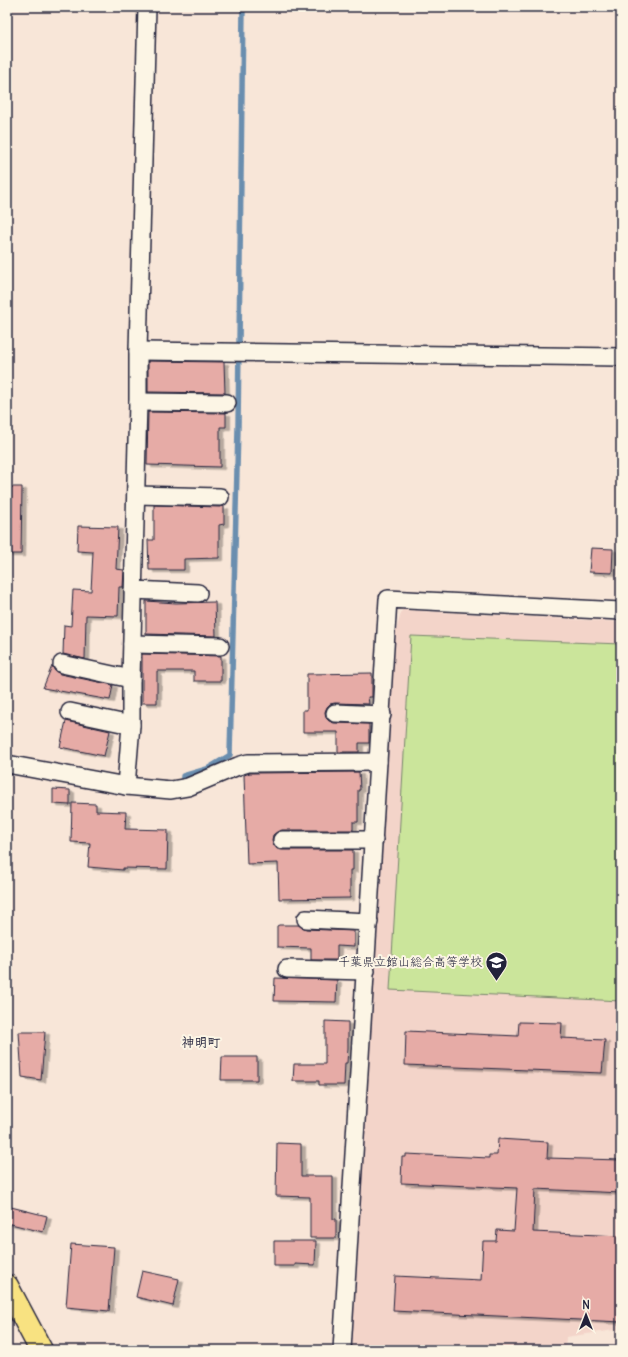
<svg xmlns="http://www.w3.org/2000/svg" width="628" height="1357" viewBox="0 0 628 1357" font-family="Delius,'Klee One',sans-serif">
	<style>
		.built { fill: #f3d4c9 }
		.green { fill: #cbe59b; stroke: #76846b }
		.lines { fill: none; stroke-linecap: round; stroke-linejoin: round }
		.stream { stroke: #6b8eaf; stroke-width: 5.5 }
		.building { fill: #e6aba6; stroke: #22223b; filter: url(#shadow) }
		.street-casing { stroke: #22223b; stroke-width: 20 }
		.highway-casing { stroke: #22223b; stroke-width: 25 }
		.street { stroke: #fcf5e5; stroke-width: 17 }
		.highway { stroke: #f8e281; stroke-width: 22 }
		.labels { text-anchor: middle; stroke-width: 4; stroke-linejoin: round; paint-order: stroke }
		.poi-label { font-size: 12px; fill: #22223b; stroke: #fcf5e5; text-anchor: end }
		.neighbourhood-label { font-size: 13px; font-weight: bold; fill: #22223b; stroke: #fcf5e5 }
	</style>
	<defs>
		<filter id="shadow"><feDropShadow dx="4.5" dy="2.5" stdDeviation="0" flood-color="#0004"/></filter>
	</defs>
	<rect width="100%" height="100%" fill="#f8e6d8"/>
	<filter id="ink" filterUnits="userSpaceOnUse"><feTurbulence type="fractalNoise" baseFrequency=".025" numOctaves="2"/><feDisplacementMap in="SourceGraphic" scale="8" xChannelSelector="R" yChannelSelector="G"/><feConvolveMatrix kernelMatrix="1 2 1 2 8 2 1 2 1" color-interpolation-filters="sRGB"/></filter>
	<g filter="url(#ink)">
		<!-- built -->
		<polygon class="built" points="402,610 621,622 621,1329 566,1337 565,1350 348,1350 395,634"/>
		<!-- green -->
		<polygon class="green" points="411,636 621,644 621,1001 390,990"/>
		<g class="lines">
			<!-- stream -->
			<polyline class="stream" points="183,781 183,776 207,769 230,755 238,428 243,7"/>
		</g>
		<!-- building -->
		<g class="building">
			<polygon points="148,361 224,362 225,393 148,392"/>
			<polygon points="148,412 226,413 226,427 220,427 220,467 147,465"/>
			<polygon points="7,487 22,487 21,554 7,554"/>
			<polygon points="154,505 220,507 224,506 224,524 219,525 219,558 184,559 184,570 149,570 148,540 154,540"/>
			<polygon points="78,526 118,527 116,569 124,570 123,587 119,587 118,616 86,615 85,659 63,654 64,625 71,626 73,590 91,591 93,552 77,551"/>
			<polygon points="591,548 613,549 612,573 589,572"/>
			<polygon points="146,601 176,603 215,602 216,636 146,634"/>
			<polygon points="142,654 221,656 221,681 194,681 194,671 157,671 157,703 142,703"/>
			<polygon points="52,666 55,671 60,674 113,685 110,700 43,688"/>
			<polygon points="372,673 372,697 368,697 369,704 335,703 330,704 327,707 325,712 326,718 329,721 334,723 369,724 369,743 359,743 359,752 338,752 338,732 303,732 303,710 307,710 307,674"/>
			<polygon points="66,721 110,731 104,756 60,747"/>
			<polygon points="359,772 360,790 358,790 358,822 353,822 353,830 282,830 277,832 273,835 272,840 274,845 277,849 282,850 353,850 353,870 350,870 350,898 279,899 278,863 247,864 244,775 250,773"/>
			<polygon points="53,789 70,790 70,805 53,804"/>
			<polygon points="72,803 96,804 96,811 126,812 125,829 168,830 167,869 123,868 123,870 88,867 90,843 71,842"/>
			<polygon points="279,925 299,925 306,929 354,931 354,947 337,946 337,960 311,960 311,948 277,947 277,926"/>
			<polygon points="275,978 337,980 336,1002 274,1001"/>
			<polygon points="325,1021 348,1022 348,1048 347,1063 345,1063 344,1085 319,1085 319,1081 293,1081 294,1064 325,1064"/>
			<polygon points="519,1022 562,1023 561,1038 605,1040 602,1073 405,1065 406,1031 518,1036"/>
			<polygon points="19,1032 45,1032 41,1080 22,1077"/>
			<polygon points="222,1057 257,1057 257,1080 221,1080"/>
			<polygon points="498,1139 548,1142 547,1158 621,1160 621,1193 535,1189 533,1232 621,1236 621,1322 393,1311 395,1276 481,1280 483,1241 496,1241 497,1230 514,1231 517,1188 401,1183 402,1157 406,1157 406,1154 489,1158 489,1155 497,1155"/>
			<polygon points="277,1143 301,1144 301,1176 333,1176 333,1219 336,1219 336,1238 310,1238 310,1197 276,1196"/>
			<polygon points="11,1207 47,1216 43,1232 7,1223"/>
			<polygon points="274,1241 316,1241 315,1265 295,1264 295,1266 274,1266"/>
			<polygon points="71,1244 114,1247 109,1311 66,1307"/>
			<polygon points="142,1271 179,1279 173,1306 136,1297"/>
		</g>
		<g class="lines">
			<defs>
				<g id="street">
					<polyline points="138,351 621,357"/>
					<polyline points="138,402 227,403"/>
					<polyline points="136,495 220,497"/>
					<polyline points="133,590 198,593"/>
					<polyline points="132,644 220,646"/>
					<polyline points="62,664 131,679"/>
					<polyline points="70,712 131,725"/>
					<polyline points="335,713 382,715"/>
					<polyline points="7,764 126,786 171,790 188,787 238,766 248,763 378,762"/>
					<polyline points="126,786 131,725 131,679 138,402 138,351 147,7"/>
					<polyline points="282,840 374,840"/>
					<polyline points="306,919 369,922"/>
					<polyline points="287,969 366,971"/>
					<polyline points="342,1350 388,599 621,611"/>
				</g>
				<polyline id="highway" points="7,1286 41,1350"/>
			</defs>
			<!-- street casing -->
			<use href="#street" class="street-casing"/>
			<!-- highway casing -->
			<use href="#highway" class="highway-casing"/>
			<!-- street -->
			<use href="#street" class="street"/>
			<!-- highway -->
			<use href="#highway" class="highway"/>
		</g>
	</g>
	<!-- icons -->
	<defs>
		<symbol id="school-pin" viewBox="-11 -11 22 30"><path d="M0 17L-7.5 6A9.5 9.5 0 1 1 7.5 6Z" fill="#22223b" stroke="#fcf5e5"/><path d="M0-5L7-2L0 1L-7-2ZM-4 1L0 2.5L4 1V4Q0 6-4 4Z" fill="#fff"/></symbol>
	</defs>
	<g fill-rule="evenodd">
		<use href="#school-pin" x="484" y="950" width="25" height="34"/>
	</g>
	<g class="labels">
		<!-- poi labels -->
		<g class="poi-label">
			<text x="482" y="966">千葉県立館山総合高等学校</text>
		</g>
		<!-- neighbourhood labels -->
		<g class="neighbourhood-label">
			<text x="201" y="1047">神明町</text>
		</g>
	</g>
	<!-- margin -->
	<rect width="628" height="1357" fill="none" stroke="#fcf5e5" stroke-width="24"/>
	<rect x="12" y="12" width="604" height="1333" fill="none" stroke="#22223b" stroke-width="1.5" filter="url(#ink)"/>
	<!-- north arrow -->
	<g transform="translate(586 1315)" stroke="#fcf5e5" stroke-width="3" paint-order="stroke">
	<path d="M0-3L7 15L0 10L-7 15Z" fill="#22223b"/>
	<text y="-6" font-size="11" font-weight="bold" text-anchor="middle" fill="#22223b">N</text>
	</g>
</svg>
